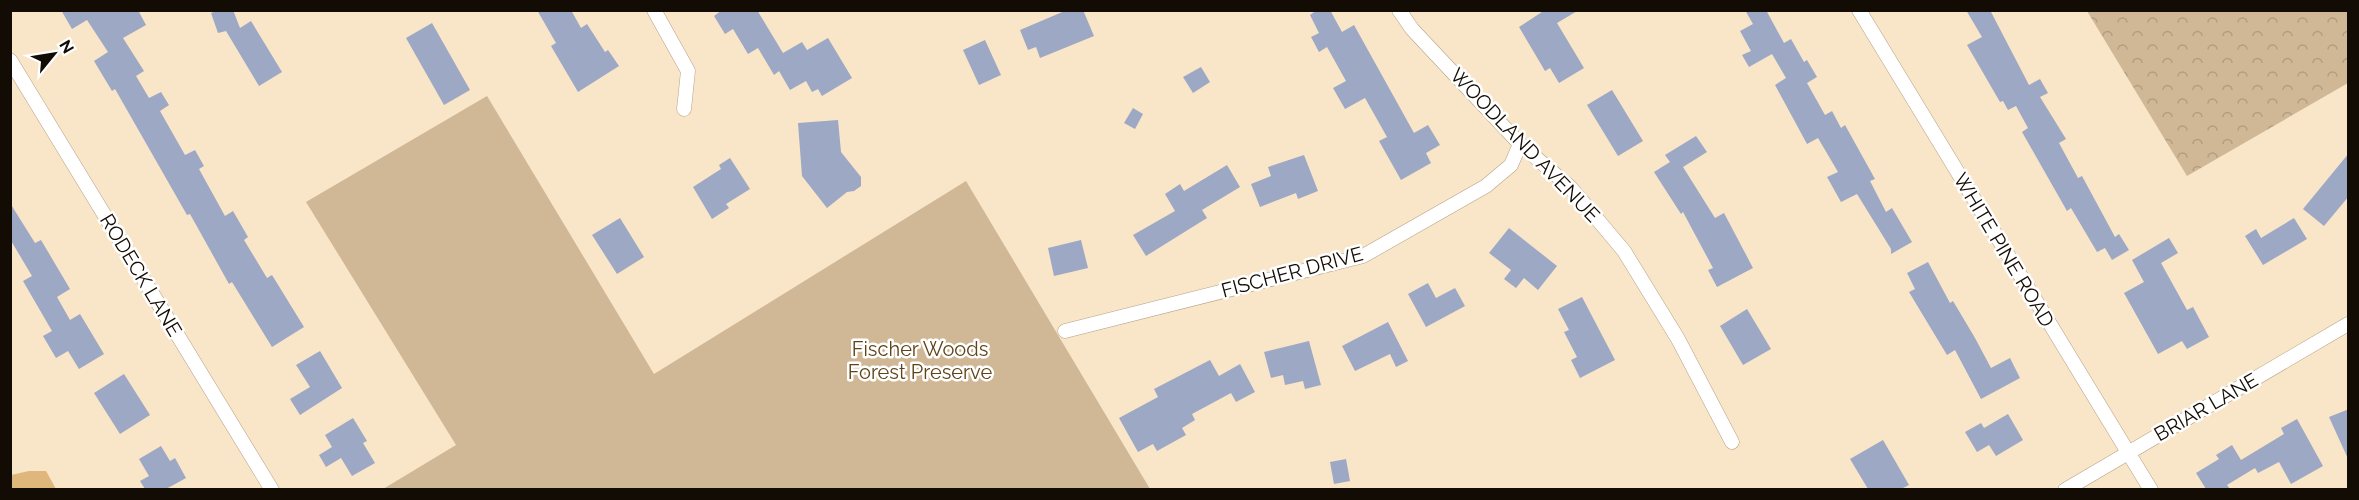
<svg xmlns="http://www.w3.org/2000/svg" width="2359" height="500" viewBox="0 0 2359 500" font-family="Raleway,sans-serif">
	<style>
		.forest { fill: url(#forest-crowns) }
		.park { fill: #d0b896 }
		.water { fill: #dfb77d }
		.building { fill: #9da8c5 }
		.lines { fill: none; stroke-linecap: round; stroke-linejoin: round }
		.street-casing { stroke: #b5a287; stroke-width: 15 }
		.street { stroke: #fff; stroke-width: 14 }
		.labels { text-anchor: middle; stroke-width: 5; stroke-linejoin: round; paint-order: stroke }
		.street-label { font-size: 20px; fill: #130c04; stroke: #fff }
		.park-label { font-size: 20px; fill: #5f4417; stroke: #fff }
	</style>
	<defs>
		<pattern id="forest-crowns" width="20" height="18" patternUnits="userSpaceOnUse" patternTransform="scale(1.5)"><rect width="20" height="18" fill="#d0b896"/><path d="M2 6a3 3 0 1 1 6 0M12 15a3 3 0 1 1 6 0" fill="none" stroke="#b29d80"/></pattern>
	</defs>
	<rect width="100%" height="100%" fill="#f9e5c8"/>
	<!-- forest -->
	<polygon class="forest" points="2087,11 2348,11 2348,83 2187,176"/>
	<!-- park -->
	<polygon class="park" points="487,96 654,374 966,181 1150,489 383,489 456,445 306,202"/>
	<!-- water -->
	<polygon class="water" points="29,471 46,471 56,489 11,489 11,475"/>
	<!-- building -->
	<g class="building">
		<polygon points="61,10 138,10 146,25 123,38 144,71 136,76 149,98 161,92 169,105 160,111 185,155 195,150 204,166 199,169 225,216 233,211 248,237 244,240 267,278 272,275 304,327 272,347 232,282 229,284 190,214 187,215 115,89 112,91 94,61 108,52 87,20 72,29"/>
		<polygon points="219,10 233,10 240,28 251,21 282,72 259,86 226,31 218,33 211,13"/>
		<polygon points="537,10 571,10 581,28 587,24 605,52 608,50 619,66 578,92 551,46 556,43"/>
		<polygon points="722,10 757,10 783,53 802,42 807,50 828,38 852,78 822,96 818,89 812,92 806,81 790,90 779,71 774,75 758,48 748,54 733,29 725,34 714,16"/>
		<polygon points="1067,10 1083,10 1094,36 1040,58 1036,47 1028,50 1020,30"/>
		<polygon points="1317,10 1330,10 1342,32 1354,25 1414,133 1428,125 1440,145 1426,153 1431,163 1401,180 1379,141 1387,137 1365,98 1345,109 1333,88 1346,81 1327,47 1319,52 1311,37 1319,33 1310,15"/>
		<polygon points="1545,10 1579,10 1557,23 1584,68 1559,83 1550,68 1545,71 1519,27"/>
		<polygon points="1745,10 1766,10 1784,43 1791,39 1804,62 1807,60 1817,77 1807,83 1825,115 1832,111 1841,128 1845,125 1875,179 1870,181 1886,212 1892,208 1912,242 1891,254 1891,249 1857,194 1841,202 1827,177 1838,172 1818,138 1807,144 1775,85 1786,78 1772,54 1749,67 1742,55 1751,51 1740,31 1753,24"/>
		<polygon points="1966,10 1990,10 2029,85 2040,79 2048,93 2040,97 2066,139 2059,143 2078,178 2082,176 2115,237 2119,234 2129,250 2112,260 2105,248 2097,252 2071,208 2067,211 2022,132 2028,128 2016,106 2008,110 2003,101 2000,102 1967,45 1982,37"/>
		<polygon points="432,23 470,90 444,105 406,38"/>
		<polygon points="985,40 1001,75 979,85 963,50"/>
		<polygon points="1201,67 1210,82 1193,93 1183,77"/>
		<polygon points="1612,90 1643,141 1618,156 1587,105"/>
		<polygon points="1133,108 1143,114 1135,129 1124,123"/>
		<polygon points="838,120 841,152 861,177 861,186 854,191 847,192 827,208 802,176 798,123"/>
		<polygon points="1696,136 1707,152 1683,167 1715,218 1724,213 1753,268 1717,287 1708,270 1713,268 1683,212 1681,214 1654,172 1670,162 1665,155"/>
		<polygon points="2349,153 2349,196 2324,226 2303,209"/>
		<polygon points="1304,155 1318,191 1298,199 1296,193 1260,207 1251,184 1271,176 1268,167"/>
		<polygon points="730,158 750,189 726,204 729,208 712,219 693,187 721,169 719,165"/>
		<polygon points="1227,165 1240,187 1202,210 1207,218 1146,256 1133,235 1175,211 1165,194 1180,184 1184,191"/>
		<polygon points="10,203 35,243 41,240 70,289 57,297 70,320 80,314 104,354 79,369 68,351 56,358 43,336 52,331 23,281 32,276 10,239"/>
		<polygon points="620,218 644,257 617,274 592,235"/>
		<polygon points="2294,218 2307,239 2263,265 2245,236 2256,229 2261,238"/>
		<polygon points="1509,228 1557,266 1538,290 1524,278 1516,288 1504,279 1511,270 1489,253"/>
		<polygon points="2169,238 2178,253 2161,263 2187,310 2193,307 2209,337 2187,349 2182,341 2158,354 2124,293 2144,282 2132,260"/>
		<polygon points="1081,240 1088,268 1054,276 1048,248"/>
		<polygon points="1928,262 1950,303 1953,301 1975,338 1991,368 2010,358 2020,378 1981,399 1955,350 1947,355 1909,292 1915,289 1907,273"/>
		<polygon points="1428,283 1436,298 1455,288 1465,306 1426,327 1408,294"/>
		<polygon points="1582,297 1615,360 1580,378 1571,360 1577,357 1564,332 1569,330 1558,309"/>
		<polygon points="1747,309 1771,349 1743,365 1720,326"/>
		<polygon points="1388,322 1408,361 1396,367 1390,354 1355,371 1342,346"/>
		<polygon points="1309,341 1321,385 1305,389 1303,381 1285,385 1283,375 1271,378 1264,352"/>
		<polygon points="320,351 342,388 300,415 290,399 310,387 296,365"/>
		<polygon points="1210,360 1219,376 1240,364 1255,392 1236,402 1231,393 1192,414 1195,420 1182,428 1186,435 1157,451 1153,444 1138,452 1119,418 1158,397 1154,389"/>
		<polygon points="124,374 150,415 120,434 94,393"/>
		<polygon points="2349,409 2349,461 2329,417"/>
		<polygon points="2008,414 2023,440 1996,456 1989,445 1977,452 1965,432 1981,423 1984,428"/>
		<polygon points="353,418 367,441 363,443 375,463 352,476 341,458 326,467 319,455 332,447 325,435"/>
		<polygon points="2297,419 2323,466 2291,484 2279,462 2258,473 2255,468 2227,485 2230,489 2206,489 2196,473 2219,459 2216,455 2232,445 2241,460 2284,434 2281,428"/>
		<polygon points="1883,440 1909,485 1901,489 1868,489 1850,459"/>
		<polygon points="161,446 170,461 175,458 186,478 166,489 145,489 140,481 149,476 139,459"/>
		<polygon points="1346,459 1350,481 1334,484 1330,462"/>
	</g>
	<g class="lines">
		<defs>
			<g id="street">
				<polyline points="654,10 688,71 684,109"/>
				<polyline points="1399,10 1412,29 1520,144 1571,188 1624,251 1678,339 1732,442"/>
				<polyline points="1859,10 2151,490"/>
				<polyline points="10,60 272,490"/>
				<polyline points="1065,331 1363,256 1486,186 1511,165 1520,144"/>
				<polyline points="2065,490 2348,324"/>
			</g>
		</defs>
		<!-- street casing -->
		<use href="#street" class="street-casing"/>
		<!-- street -->
		<use href="#street" class="street"/>
	</g>
	<g class="labels">
		<!-- street labels -->
		<g class="street-label">
			<text transform="translate(1525 145) rotate(46)" y="7">WOODLAND AVENUE</text>
			<text transform="translate(2004 250) rotate(59)" y="7">WHITE PINE ROAD</text>
			<text transform="translate(1292 272) rotate(-15)" y="7">FISCHER DRIVE</text>
			<text transform="translate(141 275) rotate(59)" y="7">RODECK LANE</text>
			<text transform="translate(2206 407) rotate(-30)" y="7">BRIAR LANE</text>
		</g>
		<!-- park labels -->
		<g class="park-label">
			<text x="920" y="356">Fischer Woods<tspan x="920" dy="23">Forest Preserve</tspan></text>
		</g>
	</g>
	<!-- border -->
	<rect width="2359" height="500" fill="none" stroke="#130c04" stroke-width="24"/>
	<!-- north arrow -->
	<g transform="translate(54 54) rotate(60)" stroke="#ffffff" stroke-width="4.5" paint-order="stroke">
	<path d="M0-4.5L10 22L0 15L-10 22Z" fill="#130c04"/>
	<text y="-9" font-size="16" font-weight="bold" text-anchor="middle" fill="#130c04">N</text>
	</g>
</svg>
